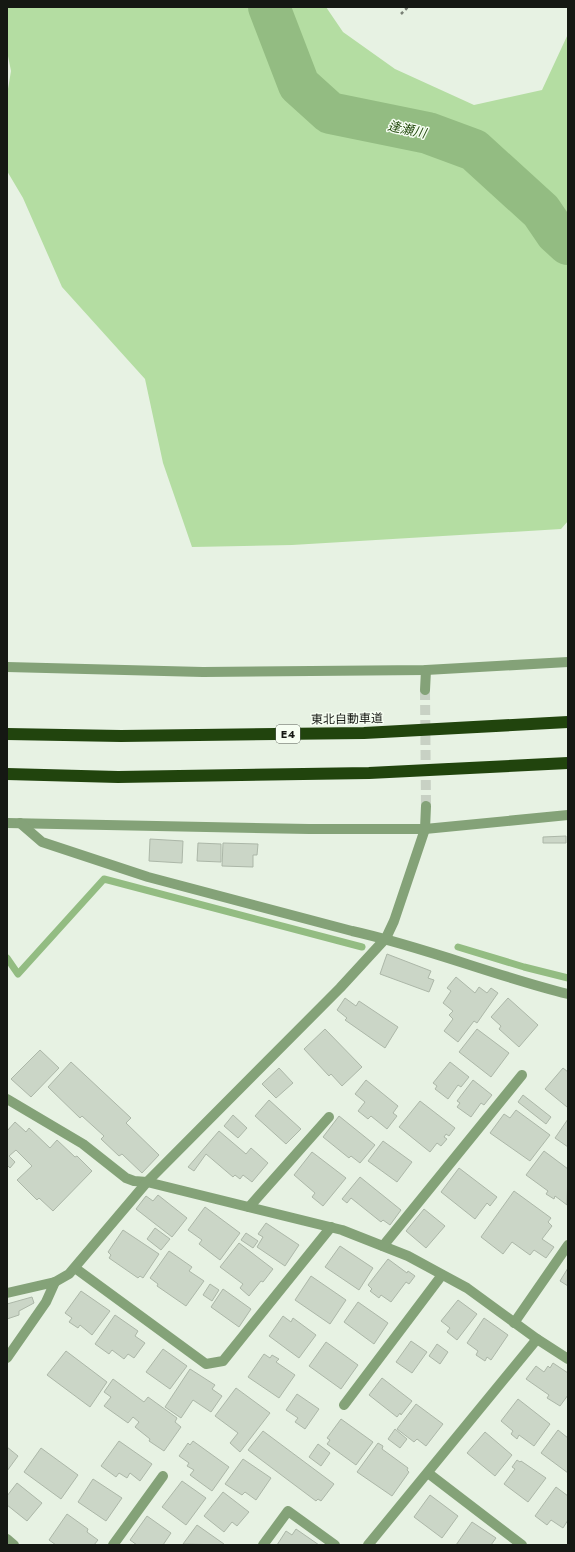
<svg xmlns="http://www.w3.org/2000/svg" width="575" height="1552" viewBox="0 0 575 1552" font-family="Jost,'Noto Sans JP',sans-serif">
	<style>
		.green { fill: #b4dda2 }
		.lines { fill: none; stroke-linecap: round; stroke-linejoin: round }
		.stream { stroke: #93bc82; stroke-width: 7 }
		.river { stroke: #93bc82; stroke-width: 42 }
		.building { fill: #cbd6c7; stroke: #acb7a8 }
		.street-tunnel { stroke: #c8d1c4; stroke-width: 10; stroke-dasharray: 10 5; stroke-linecap: butt }
		.path { stroke: #798076; stroke-width: 2.5; stroke-dasharray: 3 3; stroke-linecap: butt }
		.street { stroke: #84a278; stroke-width: 10 }
		.highway { stroke: #21440d; stroke-width: 12 }
		.labels { text-anchor: middle; stroke-width: 3; stroke-linejoin: round; paint-order: stroke }
		.shield { fill: #f6fef2; stroke: #585d56; stroke-width: 1 }
		.shield-label { font-size: 11px; font-weight: bold; fill: #151813 }
		.street-label { font-size: 12px; fill: #151813; stroke: #f6fef2 }
		.water-label { font-size: 13px; font-style: italic; fill: #274d12; stroke: #f6fef2 }
	</style>
	<rect width="100%" height="100%" fill="#e7f2e3"/>
	<!-- green -->
	<polygon class="green" points="7,7 326,7 343,32 395,69 474,105 542,90 568,34 568,521 561,529 292,545 192,547 163,463 145,379 62,287 23,198 7,171 7,95 11,71 7,51"/>
	<g class="lines">
		<!-- stream -->
		<g class="stream">
			<polyline points="458,947 524,967 568,978"/>
			<polyline points="7,958 18,974 104,879 362,947"/>
		</g>
		<!-- river -->
		<polyline class="river" points="269,7 299,85 330,113 428,133 474,150 541,211 556,233 568,244"/>
	</g>
	<!-- building -->
	<g class="building">
		<polygon points="566,836 566,843 543,843 543,837"/>
		<polygon points="150,839 183,841 182,863 149,861"/>
		<polygon points="198,843 221,844 221,862 197,861"/>
		<polygon points="223,843 258,844 257,855 253,855 253,867 222,866"/>
		<polygon points="387,954 431,971 428,978 434,980 429,992 380,974"/>
		<polygon points="456,977 475,993 479,987 487,993 491,988 498,993 477,1023 474,1021 458,1042 444,1031 453,1019 449,1015 453,1011 443,1003 451,991 447,988"/>
		<polygon points="345,998 356,1006 359,1001 398,1027 385,1048 345,1020 347,1018 337,1010"/>
		<polygon points="508,998 538,1025 519,1047 499,1029 501,1026 491,1017"/>
		<polygon points="325,1029 362,1067 342,1086 331,1074 329,1076 304,1049"/>
		<polygon points="477,1029 509,1053 491,1077 459,1052"/>
		<polygon points="40,1050 59,1068 31,1097 11,1079"/>
		<polygon points="71,1062 131,1118 126,1123 159,1155 142,1173 122,1154 119,1156 101,1139 104,1136 82,1116 80,1118 48,1087"/>
		<polygon points="450,1062 469,1077 461,1087 458,1085 448,1099 435,1089 437,1086 433,1083"/>
		<polygon points="279,1068 293,1083 276,1098 262,1084"/>
		<polygon points="563,1068 568,1072 568,1106 567,1107 545,1089"/>
		<polygon points="366,1080 398,1106 393,1113 397,1116 387,1129 371,1116 368,1119 358,1111 365,1102 355,1094"/>
		<polygon points="473,1080 492,1095 484,1105 481,1103 471,1117 457,1107 460,1103 457,1101"/>
		<polygon points="523,1095 551,1117 546,1124 518,1102"/>
		<polygon points="269,1100 301,1129 286,1144 255,1116"/>
		<polygon points="420,1101 455,1128 449,1136 446,1134 444,1137 447,1139 441,1146 437,1143 430,1152 399,1127"/>
		<polygon points="516,1110 550,1135 530,1161 490,1133 504,1114 510,1118"/>
		<polygon points="233,1115 247,1128 238,1138 224,1126"/>
		<polygon points="339,1116 375,1145 360,1163 351,1156 349,1158 323,1137"/>
		<polygon points="568,1119 568,1147 555,1138"/>
		<polygon points="15,1122 26,1132 29,1128 50,1148 57,1140 75,1157 77,1156 92,1171 53,1211 39,1198 37,1200 17,1180 32,1166 16,1150 9,1156 15,1162 10,1168 7,1165 7,1131"/>
		<polygon points="219,1131 246,1154 251,1148 268,1163 252,1182 243,1175 240,1179 235,1175 233,1177 206,1154 194,1171 188,1167"/>
		<polygon points="383,1141 412,1162 397,1182 368,1161"/>
		<polygon points="544,1151 568,1169 567,1205 555,1196 554,1199 546,1194 548,1191 526,1175"/>
		<polygon points="312,1152 346,1178 323,1206 312,1197 315,1193 294,1175"/>
		<polygon points="459,1168 497,1197 490,1206 487,1203 475,1219 441,1192"/>
		<polygon points="360,1177 401,1210 390,1225 383,1220 381,1222 351,1198 347,1203 342,1199"/>
		<polygon points="514,1191 551,1218 548,1222 552,1226 542,1239 554,1247 546,1258 534,1250 530,1255 512,1242 503,1254 481,1237"/>
		<polygon points="158,1195 187,1218 172,1237 136,1209 146,1196 153,1201"/>
		<polygon points="205,1207 240,1233 220,1260 199,1244 202,1240 188,1230"/>
		<polygon points="424,1209 445,1226 426,1248 406,1231"/>
		<polygon points="266,1223 299,1245 285,1266 257,1247 263,1237 258,1234"/>
		<polygon points="155,1228 170,1239 161,1250 147,1239"/>
		<polygon points="123,1230 159,1254 143,1278 140,1276 138,1278 109,1258 111,1255 108,1252"/>
		<polygon points="246,1233 258,1241 253,1248 241,1240"/>
		<polygon points="239,1243 273,1269 263,1282 261,1281 249,1296 240,1288 243,1284 220,1267"/>
		<polygon points="340,1246 373,1268 359,1290 325,1267"/>
		<polygon points="169,1251 192,1267 189,1271 204,1281 186,1306 157,1286 158,1284 150,1278"/>
		<polygon points="388,1259 407,1273 408,1271 415,1276 409,1284 406,1282 391,1302 381,1295 379,1298 370,1291 372,1289 368,1285"/>
		<polygon points="568,1268 568,1286 560,1281"/>
		<polygon points="311,1276 346,1300 330,1324 295,1300"/>
		<polygon points="210,1284 219,1290 212,1301 203,1295"/>
		<polygon points="223,1289 251,1309 239,1327 211,1307"/>
		<polygon points="81,1291 110,1311 92,1335 80,1325 78,1328 69,1322 72,1318 65,1313"/>
		<polygon points="32,1297 34,1303 19,1311 19,1315 7,1319 7,1304"/>
		<polygon points="458,1300 477,1314 457,1340 447,1332 450,1328 441,1321"/>
		<polygon points="358,1302 388,1323 374,1344 344,1322"/>
		<polygon points="115,1315 138,1331 135,1336 145,1343 134,1358 128,1354 124,1359 112,1350 109,1354 95,1344"/>
		<polygon points="283,1316 291,1322 293,1318 316,1335 299,1358 269,1336"/>
		<polygon points="484,1318 508,1335 491,1360 487,1357 485,1361 476,1355 478,1351 467,1343"/>
		<polygon points="411,1341 427,1352 412,1373 396,1362"/>
		<polygon points="326,1342 358,1365 341,1389 309,1366"/>
		<polygon points="437,1344 448,1352 440,1364 429,1356"/>
		<polygon points="163,1349 187,1366 170,1389 146,1372"/>
		<polygon points="66,1351 107,1382 90,1407 47,1375"/>
		<polygon points="264,1354 270,1358 272,1355 279,1359 276,1362 295,1375 279,1398 248,1377"/>
		<polygon points="553,1363 568,1373 568,1395 560,1406 547,1398 549,1395 526,1379 536,1366 544,1372 548,1366 550,1368"/>
		<polygon points="190,1369 215,1385 212,1389 222,1396 211,1412 193,1400 181,1418 165,1407"/>
		<polygon points="382,1378 412,1401 401,1415 400,1413 397,1417 369,1395"/>
		<polygon points="113,1379 144,1402 148,1397 177,1418 175,1422 181,1427 164,1451 149,1441 150,1439 135,1427 139,1422 133,1417 128,1423 104,1406 111,1397 104,1392"/>
		<polygon points="236,1388 270,1413 240,1452 230,1443 238,1433 215,1416"/>
		<polygon points="297,1394 319,1409 305,1429 295,1422 298,1418 286,1410"/>
		<polygon points="518,1399 550,1424 534,1446 519,1435 517,1439 511,1434 513,1431 501,1421"/>
		<polygon points="416,1404 443,1424 426,1446 417,1439 414,1442 397,1429"/>
		<polygon points="341,1419 373,1442 356,1465 327,1444 330,1440 327,1438"/>
		<polygon points="395,1429 407,1439 400,1448 388,1439"/>
		<polygon points="558,1430 568,1438 568,1473 541,1453"/>
		<polygon points="263,1431 334,1484 321,1501 318,1499 316,1501 248,1450"/>
		<polygon points="485,1432 512,1455 495,1476 467,1453"/>
		<polygon points="119,1441 152,1464 140,1481 130,1473 127,1478 119,1473 116,1477 101,1466"/>
		<polygon points="193,1441 229,1467 212,1491 190,1475 194,1470 187,1466 189,1463 179,1456 188,1443 190,1445"/>
		<polygon points="378,1443 383,1446 382,1449 408,1468 407,1470 409,1472 392,1496 357,1472"/>
		<polygon points="318,1444 330,1453 321,1466 309,1457"/>
		<polygon points="7,1447 18,1456 7,1471"/>
		<polygon points="41,1448 78,1475 61,1499 24,1472"/>
		<polygon points="243,1459 271,1478 256,1500 245,1492 242,1495 225,1484"/>
		<polygon points="517,1460 520,1462 521,1461 546,1478 528,1502 504,1484 515,1469 512,1467"/>
		<polygon points="93,1479 122,1498 106,1521 78,1502"/>
		<polygon points="182,1481 206,1498 186,1525 162,1507"/>
		<polygon points="17,1483 42,1503 27,1521 7,1505 7,1496"/>
		<polygon points="556,1487 568,1496 568,1520 563,1528 551,1520 547,1525 535,1516"/>
		<polygon points="223,1492 249,1512 237,1526 232,1522 224,1532 204,1516"/>
		<polygon points="430,1495 458,1516 442,1538 414,1517"/>
		<polygon points="67,1514 88,1529 87,1532 98,1540 94,1545 56,1545 49,1540"/>
		<polygon points="147,1516 171,1533 163,1545 137,1545 130,1540"/>
		<polygon points="472,1522 496,1538 491,1545 456,1545"/>
		<polygon points="197,1525 224,1544 224,1545 183,1544"/>
		<polygon points="296,1529 319,1545 277,1545 286,1531 292,1535"/>
	</g>
	<g class="lines">
		<!-- street-tunnel -->
		<polyline class="street-tunnel" points="425,690 426,806"/>
		<!-- path -->
		<polyline class="path" points="401,14 408,7"/>
		<!-- street -->
		<g class="street">
			<polyline points="7,667 203,672 426,670 568,662"/>
			<polyline points="425,690 426,670"/>
			<polyline points="7,823 309,829 425,829 568,815"/>
			<path d="M20,823L42,842L148,877L352,931C425,947 495,976 568,994"/>
			<polyline points="7,1099 83,1144 126,1178 134,1181 147,1182 342,1230 408,1256 467,1288 537,1339 568,1359"/>
			<polyline points="249,1207 329,1117"/>
			<polyline points="383,1246 522,1075"/>
			<polyline points="75,1268 206,1364 223,1361 331,1227"/>
			<polyline points="7,1293 55,1282 69,1274 147,1182 340,988 386,938 394,921 425,829 426,806"/>
			<polyline points="514,1323 568,1245"/>
			<polyline points="7,1358 46,1302 55,1282"/>
			<polyline points="344,1405 442,1275"/>
			<polyline points="428,1473 522,1545"/>
			<polyline points="7,1539 14,1545"/>
			<polyline points="113,1545 163,1476"/>
			<polyline points="263,1545 288,1511 335,1545"/>
			<polyline points="368,1545 537,1339"/>
		</g>
		<!-- highway -->
		<g class="highway">
			<polyline points="7,734 121,736 364,733 568,722"/>
			<polyline points="7,774 118,777 369,773 568,763"/>
		</g>
	</g>
	<g class="labels">
		<!-- shield labels -->
		<rect class="shield" x="276" y="725" width="24" height="18" rx="3"/>
		<g class="shield-label">
			<text x="288" y="738">E4</text>
		</g>
		<!-- street labels -->
		<g class="street-label">
			<text transform="translate(347 719) rotate(-1)" y="4">東北自動車道</text>
		</g>
		<!-- water labels -->
		<g class="water-label">
			<text transform="translate(407 129) rotate(12)" y="5">逢瀬川</text>
		</g>
	</g>
	<!-- border -->
	<rect width="575" height="1552" fill="none" stroke="#151813" stroke-width="16"/>
</svg>
